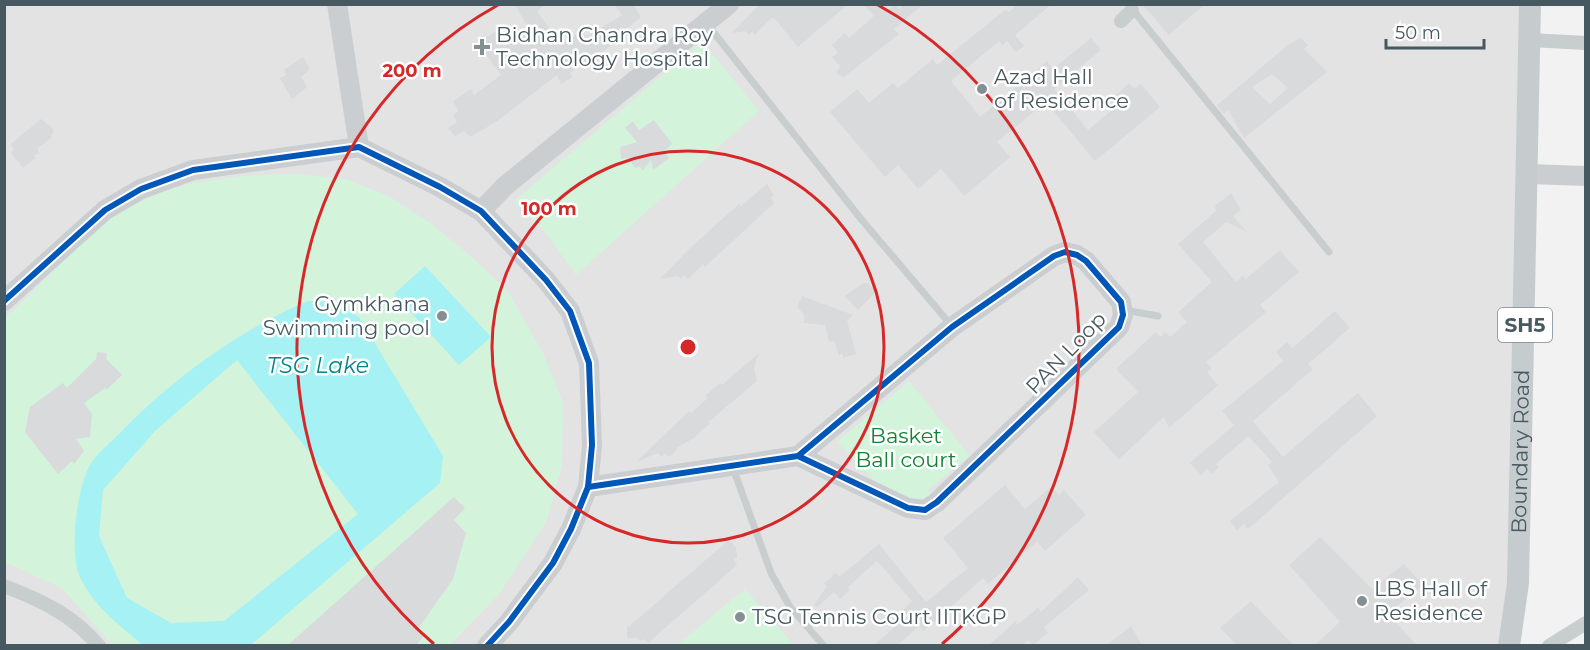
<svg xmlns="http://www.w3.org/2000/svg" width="1590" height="650" viewBox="0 0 1590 650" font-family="Montserrat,sans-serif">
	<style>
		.education { fill: #e3e3e4 }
		.green { fill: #d4f3db }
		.water { fill: #a6f1f3; fill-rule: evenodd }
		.building { fill: #d9dadb; fill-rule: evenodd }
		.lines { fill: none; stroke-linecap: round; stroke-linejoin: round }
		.lane { stroke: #c8cdce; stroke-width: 7 }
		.street { stroke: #c8cdce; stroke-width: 14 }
		.secondary { stroke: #caced1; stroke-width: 20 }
		.primary { stroke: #c6ccce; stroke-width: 22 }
		.cycleway-casing { stroke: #fff; stroke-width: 10 }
		.cycleway { stroke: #0057b8; stroke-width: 6 }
		.ring { fill: none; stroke: #d62828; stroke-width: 3 }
		.poi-dot { fill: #838f93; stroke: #fff; stroke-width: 2 }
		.labels { text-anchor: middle; stroke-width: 5; stroke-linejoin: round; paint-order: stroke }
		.shield { fill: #fff; stroke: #7e8b90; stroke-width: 1.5 }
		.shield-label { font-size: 20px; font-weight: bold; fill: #475960 }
		.poi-label { font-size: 21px; fill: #475960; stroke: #fff; text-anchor: start }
		.street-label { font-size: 21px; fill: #475960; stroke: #fff }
		.park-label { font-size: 21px; fill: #0f8434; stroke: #fff }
		.water-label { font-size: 22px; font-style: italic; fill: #058387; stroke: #fff }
		.centre { fill: #d62828; stroke: #fff; stroke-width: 3 }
		.ring-label { font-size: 18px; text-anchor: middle; font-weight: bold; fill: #d62828; stroke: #fff; stroke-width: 5; stroke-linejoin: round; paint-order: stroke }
	</style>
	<rect width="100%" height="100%" fill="#f2f2f2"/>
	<!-- education -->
	<polygon class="education" points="4,5 1522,5 1511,599 1499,645 5,645"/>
	<!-- green -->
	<g class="green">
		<polygon points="702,41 759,111 576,275 548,236 514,201"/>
		<path d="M294,174L346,179L392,198L433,225L468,254L508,291L543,353L563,403L562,466L546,522L500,593L450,645H112L63,589L5,562V317C39,288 69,252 104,224C160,180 227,175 294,174Z"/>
		<polygon points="909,381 970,456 928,490 931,495 913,504 887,494 837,442"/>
		<polygon points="745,589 794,645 677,645"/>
	</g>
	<!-- water -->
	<g class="water">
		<polygon points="425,266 491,337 459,365 394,294"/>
		<path d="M308,301L333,302L359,317L443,456L440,483L252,644L143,645C119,625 92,605 79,575C69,550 77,482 93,460C100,451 111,442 119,434C171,380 239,330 308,301ZM237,360L358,514L224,621L171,623L127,598L99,536L103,490L156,430Z"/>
	</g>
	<!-- building -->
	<g class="building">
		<polygon points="515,4 546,4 537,11 561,45 581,31 586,37 622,15 614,4 633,4 641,17 626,29 630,33 570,73 573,77 561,84 557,75 496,122 470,137 464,131 455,136 448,128 457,122 453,115 458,111 453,101 471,89 474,95 501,75 478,43 495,32 505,43 527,26"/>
		<polygon points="760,4 848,4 798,47 774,18 770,19 755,35 752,32 749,35 745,31 732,33"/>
		<polygon points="863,4 882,4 887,11 895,4 899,9 905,4 924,4 894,29 899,34 844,77 836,73 840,66 832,57 838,53 832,45 845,33 849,38 874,16"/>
		<polygon points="1018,4 1052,4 1015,35 1024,46 1016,52 1007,41 1003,45 999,41 951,81 980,117 1047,61 1053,69 1091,38 1101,50 1054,89 1088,130 1122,102 1116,95 1129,83 1134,89 1141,84 1160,107 1095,161 1046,102 997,142 1010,157 964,196 941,169 918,189 898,165 885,177 830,112 857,89 869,103 893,83 898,88 933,59 937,65 1005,10 1009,12"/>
		<polygon points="1142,4 1205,4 1169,35"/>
		<path d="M1301,38L1308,45L1304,49L1327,72L1244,138L1228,110L1224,114L1217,105L1288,45ZM1272,74L1288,88L1270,104L1252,87Z"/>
		<polygon points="303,57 310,69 301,77 307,87 292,99 280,78 286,75 284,70"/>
		<polygon points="41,119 54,130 51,138 38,148 39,153 34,156 36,158 23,168 10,152 14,150 11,144"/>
		<polygon points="654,120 672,144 664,151 669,158 653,170 651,160 643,170 639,166 635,168 628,158 621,159 620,147 637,142 625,128 633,121 639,130"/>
		<polygon points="767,184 774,195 771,198 774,203 705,267 703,264 688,279 684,275 681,279 678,276 660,279 690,248 739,204 741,206"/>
		<polygon points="1231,193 1241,210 1233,216 1247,232 1226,222 1203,242 1236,282 1243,276 1246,279 1280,250 1299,272 1260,305 1266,312 1206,362 1212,369 1207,372 1218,385 1169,428 1164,417 1119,459 1094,432 1138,392 1116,369 1156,332 1160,337 1165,332 1170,337 1187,322 1178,312 1212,282 1178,244 1216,211 1215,206"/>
		<polygon points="863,283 868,283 876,292 858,310 845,296"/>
		<polygon points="802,296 853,315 847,321 856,354 843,358 843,354 839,355 834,341 829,342 825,325 804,323 804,314 797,307"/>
		<polygon points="1335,311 1350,328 1308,364 1313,369 1253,421 1283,457 1358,393 1377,416 1248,529 1244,524 1237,530 1230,521 1279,482 1268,465 1272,462 1248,436 1216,464 1219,467 1212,474 1207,469 1201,475 1190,463 1234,425 1222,411 1283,361 1276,352 1287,342 1292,348"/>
		<polygon points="97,352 107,353 106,359 122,375 106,390 105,388 84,403 92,414 90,437 76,439 84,451 74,464 72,461 58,474 25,432 30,407 63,383 67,388 96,359"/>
		<polygon points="759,353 754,368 757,381 708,422 709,424 694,438 676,448 677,450 669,457 665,454 661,457 658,453 636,462 689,411 691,413 708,398 705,396 720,383 722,385"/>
		<polygon points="1005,485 1025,509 1051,487 1059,495 1064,490 1086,515 1045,551 1037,542 988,584 983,578 924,631 919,626 898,645 874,645 908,616 903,610 912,601 877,561 848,587 850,590 840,599 834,592 817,607 814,605 827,586 824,583 836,573 839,577 879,544 926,602 968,568 943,538"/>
		<polygon points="454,497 465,508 454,520 466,533 453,579 418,629 425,635 416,645 288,645"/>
		<polygon points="1320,537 1372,589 1404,564 1423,585 1388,613 1416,645 1315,645 1340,622 1289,565"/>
		<polygon points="729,540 736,547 737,557 734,559 737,565 648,643 644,639 640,641 638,638 627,638 627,628"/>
		<polygon points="1078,577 1089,590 1044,627 1048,633 1033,645 1028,640 1022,645 989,645 1017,620 1015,626 1038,608 1041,612"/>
		<polygon points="1251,601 1293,645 1237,645 1220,628"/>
		<polygon points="1131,626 1142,645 1107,645"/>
	</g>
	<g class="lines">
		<!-- lane -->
		<g class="lane">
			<polyline points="1128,4 1329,252"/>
			<polyline points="707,24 861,219 951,325"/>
			<polyline points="1124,310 1158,316"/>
			<polyline points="733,468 771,573 790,607 824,646"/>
		</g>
		<!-- street -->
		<g class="street">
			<polyline points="1121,21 1132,10"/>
			<polyline points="1530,40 1586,43"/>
			<path d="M4,586C41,600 73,615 99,646"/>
			<polyline points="1549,646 1586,623"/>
		</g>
		<!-- secondary -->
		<g class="secondary">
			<polyline points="337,4 359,147"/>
			<polyline points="1528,174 1586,176"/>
			<polyline points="481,211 505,186 729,4"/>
			<polyline points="4,301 105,210 141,189 193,170 359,147 440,187 481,211 546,280 570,311 589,363 592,445 588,487 571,529 553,563 509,622 487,646"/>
			<polyline points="588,487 798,456 908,508 925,510 937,502 1119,327 1123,315 1121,302 1086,261 1077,255 1065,252 1054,256 952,327 798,456"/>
		</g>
		<!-- primary -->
		<path class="primary" id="s1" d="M1509,646L1518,583L1530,4"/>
		<defs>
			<g id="cycleway">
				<polyline points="4,301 105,210 141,189 193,170 359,147 440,187 481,211 546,280 570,311 589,363 592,445 588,487 571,529 553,563 509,622 487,646"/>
				<polyline points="588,487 798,456 908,508 925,510 937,502 1119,327 1123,315 1121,302 1086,261 1077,255 1065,252 1054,256 952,327 798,456"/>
			</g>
		</defs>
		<!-- cycleway casing -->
		<use href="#cycleway" class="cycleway-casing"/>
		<!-- cycleway -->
		<use href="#cycleway" class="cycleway"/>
	</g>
	<!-- distance rings -->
	<g class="ring">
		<circle cx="688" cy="347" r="196"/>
		<path d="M434 644A391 391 0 0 1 498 5M878 5A391 391 0 0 1 942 644"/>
	</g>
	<!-- markers -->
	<g class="poi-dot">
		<path d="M479 38h6v6h6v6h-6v6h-6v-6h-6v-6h6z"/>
		<circle cx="982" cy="89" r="6"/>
		<circle cx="442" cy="316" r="6"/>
		<circle cx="1362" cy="601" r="6"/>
		<circle cx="740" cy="617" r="6"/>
	</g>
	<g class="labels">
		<!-- shield labels -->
		<rect class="shield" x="1498" y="308" width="54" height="34" rx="4.5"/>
		<g class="shield-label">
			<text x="1525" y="332">SH5</text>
		</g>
		<!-- poi labels -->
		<g class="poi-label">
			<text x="496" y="42">Bidhan Chandra Roy<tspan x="496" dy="24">Technology Hospital</tspan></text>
			<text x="994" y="84">Azad Hall<tspan x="994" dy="24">of Residence</tspan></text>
			<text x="430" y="311" text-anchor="end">Gymkhana<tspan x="430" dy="24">Swimming pool</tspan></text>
			<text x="1374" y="596">LBS Hall of<tspan x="1374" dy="24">Residence</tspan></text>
			<text x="752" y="624">TSG Tennis Court IITKGP</text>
		</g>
		<!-- street labels -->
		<g class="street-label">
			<text transform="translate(1066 353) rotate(-46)" y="7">PAN Loop</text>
			<text dy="7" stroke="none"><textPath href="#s1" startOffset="195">Boundary Road</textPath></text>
		</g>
		<!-- park labels -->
		<g class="park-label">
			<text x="906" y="443">Basket<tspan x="906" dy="24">Ball court</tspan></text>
		</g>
		<!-- water labels -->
		<g class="water-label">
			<text x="318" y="373">TSG Lake</text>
		</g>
	</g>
	<circle cx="688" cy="347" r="9" class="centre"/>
	<g class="ring-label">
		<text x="412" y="77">200 m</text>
		<text x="549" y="215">100 m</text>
	</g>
	<!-- border -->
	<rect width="1590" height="650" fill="none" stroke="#475960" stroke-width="12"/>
	<!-- scale -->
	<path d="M1386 39v9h98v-9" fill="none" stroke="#475960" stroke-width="3"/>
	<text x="1395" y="39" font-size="18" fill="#475960" stroke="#ffffff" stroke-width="4.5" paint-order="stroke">50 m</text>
</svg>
